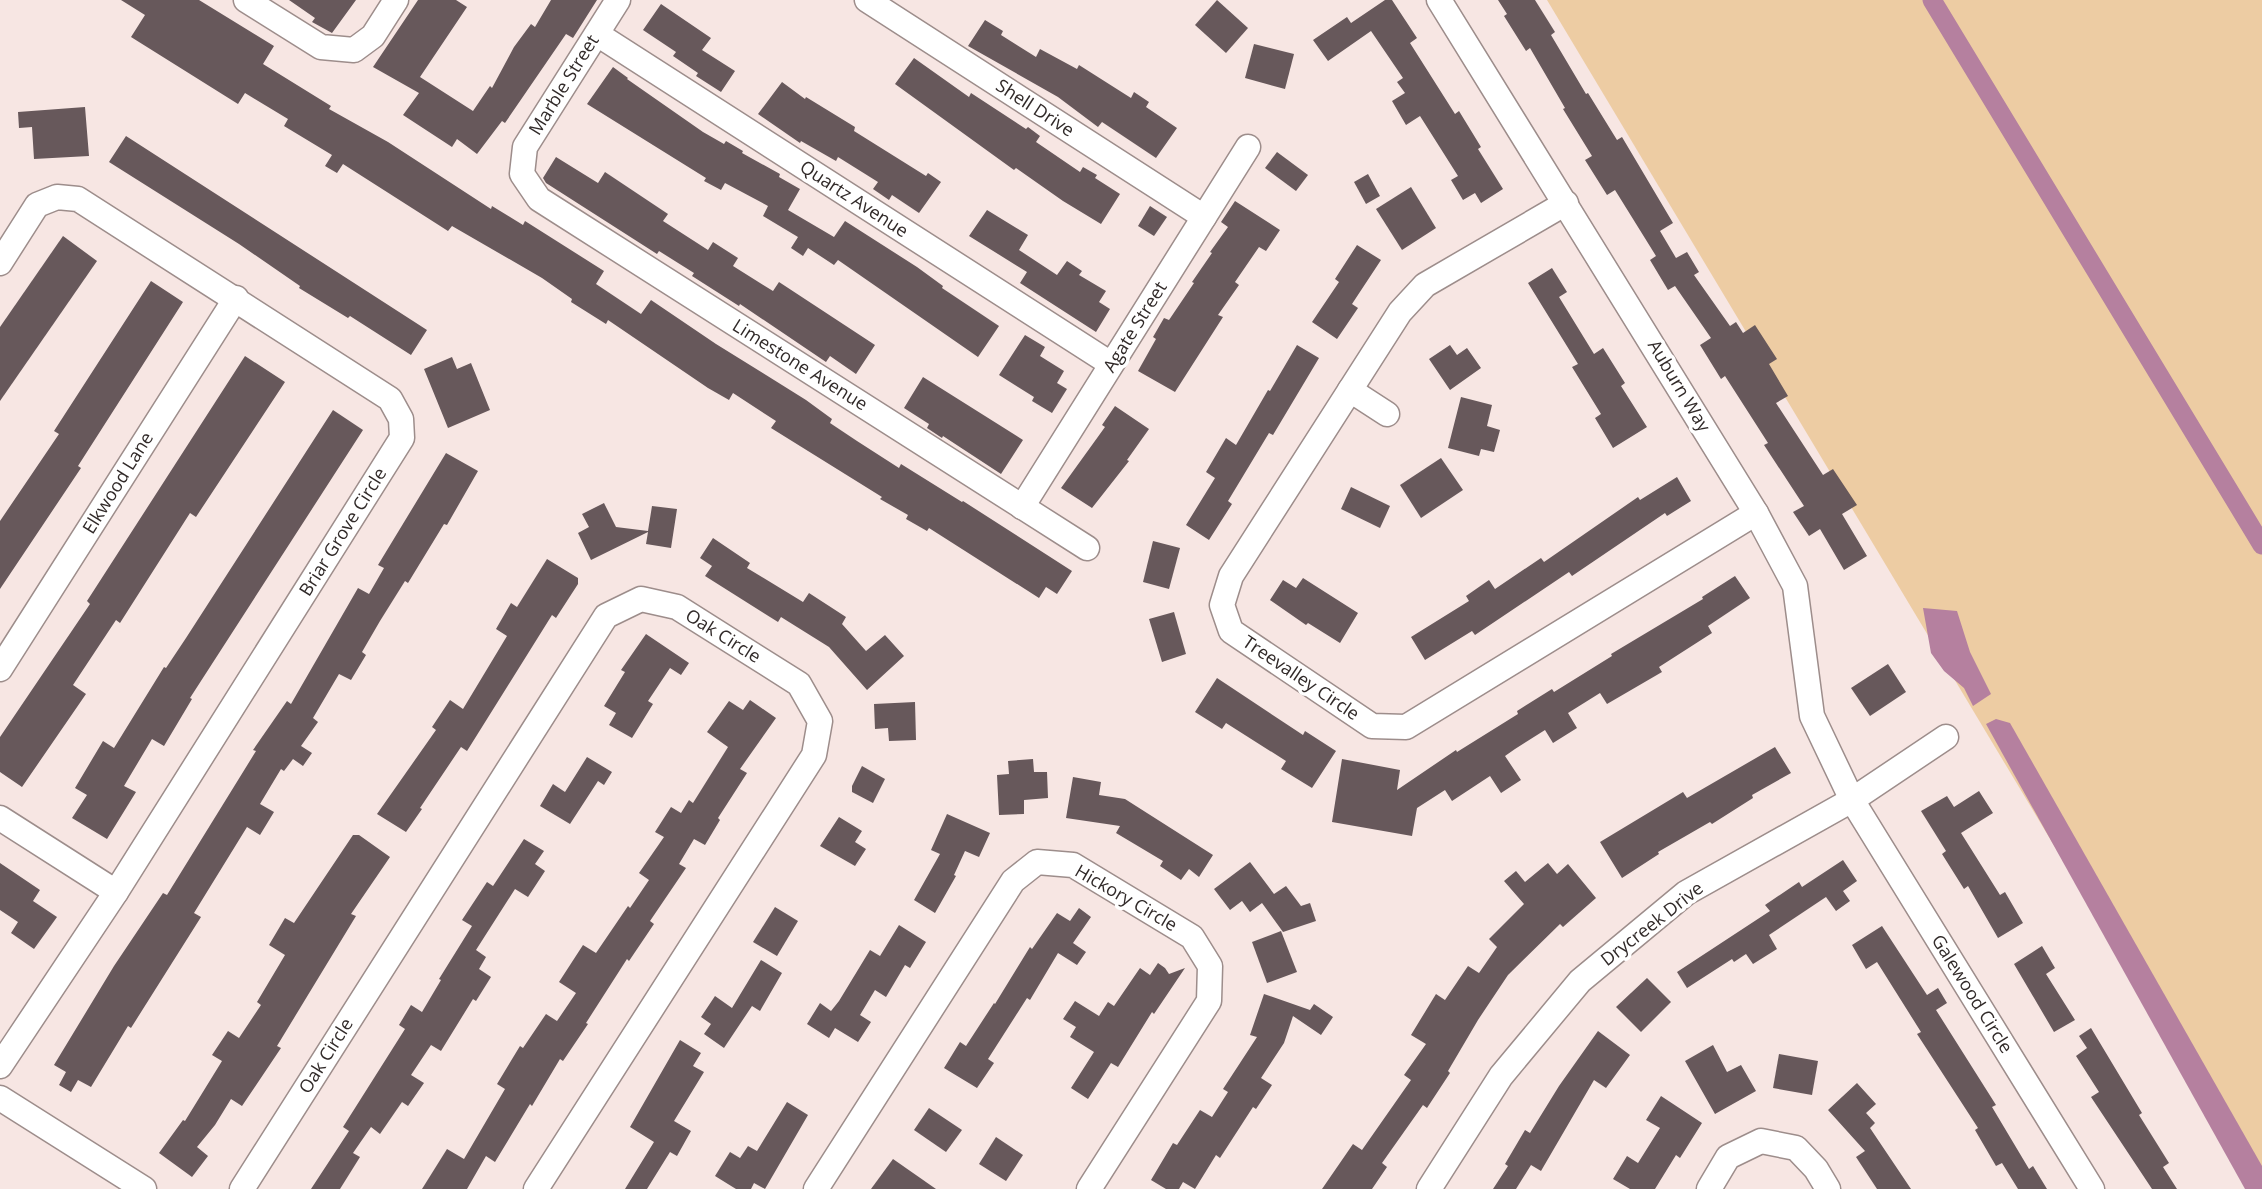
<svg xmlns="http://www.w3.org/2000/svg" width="2262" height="1189" viewBox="0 0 2262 1189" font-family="'Open Sans',sans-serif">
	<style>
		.green { fill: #edcca3 }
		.water { fill: #b5809f }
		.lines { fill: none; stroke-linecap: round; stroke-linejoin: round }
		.canal { stroke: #b5809f; stroke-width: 19 }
		.building { fill: #67585b }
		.minor-casing { stroke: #9d8d8b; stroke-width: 27 }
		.minor { stroke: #fff; stroke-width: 24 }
		.labels { text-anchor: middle; stroke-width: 7; stroke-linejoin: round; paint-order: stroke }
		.street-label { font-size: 18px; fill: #312a29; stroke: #fff }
	</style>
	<rect width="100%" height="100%" fill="#f7e6e3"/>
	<!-- green -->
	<polygon class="green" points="1547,0 2262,0 2262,1189 2260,1189"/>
	<!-- water -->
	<g class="water">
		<polygon points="1923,608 1957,611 1970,652 1991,694 1973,706 1964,688 1944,671 1931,653"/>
		<polygon points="1996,719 2010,723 2262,1166 2262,1189 2245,1189 1986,724"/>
	</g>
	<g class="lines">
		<!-- canal -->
		<polyline class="canal" points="1932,0 2262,545"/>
	</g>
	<!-- building -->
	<g class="building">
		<polygon points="121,0 199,0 274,46 263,64 331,106 329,109 388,142 491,209 492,206 523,225 525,221 604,271 596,284 641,314 651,300 716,344 806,400 832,419 830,423 857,441 899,468 901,464 962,502 963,501 1072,571 1057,594 1046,587 1039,598 929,528 927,531 906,519 908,515 880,499 882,497 771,428 776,421 733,393 729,400 708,388 608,320 606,324 571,302 572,299 542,278 452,226 448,231 343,164 337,173 325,166 332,155 284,126 288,119 245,93 238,104 131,37 145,15"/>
		<polygon points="289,0 356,0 332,33 312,22 315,18"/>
		<polygon points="418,0 456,0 467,7 420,77 473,111 490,86 492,88 514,47 531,24 535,27 551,0 597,0 573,38 566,34 505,123 502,121 477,154 457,139 452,147 403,115 419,93 373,67"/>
		<polygon points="1217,0 1248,28 1226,53 1195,25"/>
		<polygon points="1385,0 1392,0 1417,38 1410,43 1455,114 1459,111 1481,147 1478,149 1503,189 1481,203 1475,193 1463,200 1451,180 1458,176 1420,116 1406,125 1392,101 1405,93 1397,82 1403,78 1371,31 1328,61 1313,40 1347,17 1351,23"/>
		<polygon points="1498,0 1535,0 1555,32 1551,35 1586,94 1588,93 1617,140 1622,137 1673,223 1660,231 1676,258 1687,252 1699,272 1694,275 1730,326 1736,322 1743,333 1755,325 1777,359 1769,364 1788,396 1776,403 1823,475 1833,469 1857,505 1842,514 1867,556 1844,570 1820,529 1809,536 1793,512 1804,506 1764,445 1768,443 1725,376 1721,379 1700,345 1711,338 1675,286 1668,290 1650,260 1656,256 1615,190 1607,195 1585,160 1592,156 1563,109 1565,108 1530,48 1526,51 1504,16 1507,14"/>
		<polygon points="661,4 711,38 702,50 735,71 721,92 696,76 698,73 673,56 676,52 643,30"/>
		<polygon points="985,20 1003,31 1001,35 1036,57 1040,49 1077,69 1079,65 1131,98 1134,92 1149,102 1146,107 1177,128 1156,158 1102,122 1098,127 1058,97 968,46"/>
		<polygon points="1254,44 1294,54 1285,89 1245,78"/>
		<polygon points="914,58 969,97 971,93 1026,129 1028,127 1040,136 1036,142 1080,172 1083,167 1097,175 1095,178 1120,194 1101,224 1063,201 1016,168 1014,170 895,84"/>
		<polygon points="613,67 628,78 627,79 703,132 724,144 726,141 743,151 742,153 780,174 779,177 800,189 788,210 834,237 845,221 917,267 943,286 942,288 999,326 978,357 838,260 834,265 808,248 803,256 791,248 798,237 763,216 768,206 725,183 721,190 704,181 706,178 587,104"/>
		<polygon points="782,82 805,99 806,97 855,127 854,131 926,176 928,173 941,182 919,213 892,195 889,200 873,189 878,182 838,157 836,161 801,141 800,143 758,114"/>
		<polygon points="85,107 89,156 34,159 32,127 19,128 18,112"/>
		<polygon points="126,136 427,330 411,355 350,316 348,318 299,288 300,286 239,244 109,162"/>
		<polygon points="1277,152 1308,175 1296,191 1265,168"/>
		<polygon points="556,157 598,183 605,172 668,214 663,221 708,250 713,242 738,258 733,266 773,291 779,282 875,345 856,374 830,356 826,362 740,304 739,306 692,276 694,273 659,251 657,254 546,183 543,178"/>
		<polygon points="1368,174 1380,196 1366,204 1354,182"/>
		<polygon points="1411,187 1436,228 1402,250 1376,209"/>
		<polygon points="1235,201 1280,230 1266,251 1259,247 1235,282 1239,285 1218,315 1223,317 1175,392 1138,371 1156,339 1153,337 1164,318 1169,320 1194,283 1192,282 1212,253 1210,252 1228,227 1221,222"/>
		<polygon points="1150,206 1167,217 1154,236 1138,226"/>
		<polygon points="987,210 1028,235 1019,250 1057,275 1067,261 1082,271 1079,275 1106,291 1099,302 1110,309 1096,332 1020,283 1027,272 969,236"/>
		<polygon points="63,236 97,261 0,401 0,327"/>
		<polygon points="1357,245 1381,260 1352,304 1358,308 1337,339 1312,322 1339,282 1335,279"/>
		<polygon points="1552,268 1567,292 1559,297 1594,354 1603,348 1625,383 1621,386 1647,427 1613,448 1595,418 1601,414 1572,367 1578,364 1528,283"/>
		<polygon points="151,281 183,302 78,466 81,468 0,589 0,521 59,434 54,431"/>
		<polygon points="1025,335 1045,347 1040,356 1064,371 1057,383 1067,389 1052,413 1032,401 1034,397 999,375"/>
		<polygon points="1297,345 1319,358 1273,435 1269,433 1228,501 1232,504 1209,540 1186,525 1215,478 1206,472 1226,438 1236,445 1268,390 1270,391"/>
		<polygon points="1450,345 1457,355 1467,348 1481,368 1450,390 1429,359"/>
		<polygon points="245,356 285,382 196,517 190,513 120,623 116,620 73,685 86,694 22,787 0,772 0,737 90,604 87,601"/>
		<polygon points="452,357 457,369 471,363 490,410 448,428 424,369"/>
		<polygon points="923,377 1023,440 1001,474 943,436 942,438 927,428 929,424 904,408"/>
		<polygon points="1461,397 1492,405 1487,426 1500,430 1494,452 1481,449 1479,456 1448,448"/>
		<polygon points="1115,406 1149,429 1127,460 1129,461 1092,508 1061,488 1105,427 1102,425"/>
		<polygon points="333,410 363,430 190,698 192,699 164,746 152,739 124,786 136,792 107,839 72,818 87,795 75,788 103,741 114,748 164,667 166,668 186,638"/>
		<polygon points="446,453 478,471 447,525 444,524 408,583 405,581 380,621 362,652 366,655 351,680 339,674 313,718 318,722 301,746 312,753 303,766 293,759 284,771 281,769 260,804 274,812 260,835 247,827 194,913 201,917 131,1028 128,1026 91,1087 78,1080 71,1092 59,1085 66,1072 54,1065 114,966 163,893 167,895 256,751 253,750 287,701 291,704 358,588 369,594 384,568 378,565"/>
		<polygon points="1441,458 1463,490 1421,518 1400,485"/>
		<polygon points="1677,477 1691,501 1667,516 1665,513 1572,576 1569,572 1475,635 1472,631 1425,660 1411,637 1469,601 1466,596 1489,580 1495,589 1541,558 1544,562 1638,497 1640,500"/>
		<polygon points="1351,487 1390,506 1380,528 1341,509"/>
		<polygon points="604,503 616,527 648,531 652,506 677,509 671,548 646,544 648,532 591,560 578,533 589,527 582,514"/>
		<polygon points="713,538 750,563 747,568 803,602 809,593 846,617 842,624 866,651 885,635 904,656 867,690 829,647 781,617 778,622 705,576 712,566 700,558"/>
		<polygon points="1153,541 1180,548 1169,589 1143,582"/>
		<polygon points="547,559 578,578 578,584 556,618 552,615 467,751 461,747 420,808 422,809 406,832 377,814 436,730 432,727 450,700 463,709 507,636 496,629 511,603 517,607"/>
		<polygon points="1735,576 1750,598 1708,626 1712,633 1659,667 1662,672 1607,704 1600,693 1568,713 1577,728 1553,743 1545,730 1515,749 1505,756 1521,780 1501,793 1490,776 1452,801 1445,790 1417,808 1412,836 1332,822 1342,759 1400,770 1397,790 1456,750 1457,752 1518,714 1517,711 1552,689 1554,692 1612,656 1611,654 1703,599 1702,597"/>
		<polygon points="1303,578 1358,613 1340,643 1308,623 1306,625 1270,600 1283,580 1296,588"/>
		<polygon points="1174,612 1186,654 1162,662 1149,619"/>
		<polygon points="646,634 689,663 681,675 670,668 648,701 653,704 632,738 609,725 616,713 604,706 625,672 621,670"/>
		<polygon points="1888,664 1906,692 1870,716 1851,688"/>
		<polygon points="1217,678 1303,735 1305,731 1336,751 1312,788 1281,769 1286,761 1226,723 1222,729 1195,712"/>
		<polygon points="750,700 776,718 740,769 747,773 718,818 720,820 705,845 694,839 679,864 686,868 650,921 654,924 629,961 627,959 586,1023 588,1024 563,1061 560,1059 532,1106 530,1104 495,1162 486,1156 467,1189 422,1189 447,1149 464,1159 505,1089 497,1084 520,1046 523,1048 546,1014 557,1021 576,993 559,982 583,945 596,953 628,906 630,908 649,880 639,873 664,837 655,832 671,807 681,813 689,800 693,803 728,747 707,732 729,701 743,710"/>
		<polygon points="915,702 916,740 889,741 888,728 875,729 874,704"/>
		<polygon points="1775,747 1791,773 1752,795 1753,798 1712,824 1710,822 1658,852 1659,854 1622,878 1600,842 1683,792 1687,798"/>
		<polygon points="587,757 612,772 604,785 598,781 570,824 540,806 553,784 565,792"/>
		<polygon points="1033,759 1034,772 1047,772 1048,798 1024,800 1024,814 999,815 997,775 1009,774 1008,761"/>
		<polygon points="862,766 885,779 873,803 852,792 852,786"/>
		<polygon points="1073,777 1101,782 1099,795 1125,799 1213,855 1199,877 1189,869 1181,880 1160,866 1163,861 1116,833 1120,826 1066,818"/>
		<polygon points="1979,791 1993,813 1961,833 2000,895 2005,892 2023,923 1998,938 1968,886 1964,889 1942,854 1946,851 1921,811 1947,796 1954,807"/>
		<polygon points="947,814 990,833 979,857 965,851 954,875 956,876 935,913 914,900 940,854 931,850"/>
		<polygon points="839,817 862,831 855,842 866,849 855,866 820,846"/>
		<polygon points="353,835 359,835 390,857 351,914 356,916 277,1046 281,1048 242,1106 231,1099 215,1125 197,1147 208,1156 192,1177 159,1153 183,1120 185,1121 222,1061 212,1055 228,1031 239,1038 261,1005 257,1002 285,955 269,945 285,918 294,923"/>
		<polygon points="524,839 544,851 535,864 545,871 528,897 515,889 476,950 486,957 479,969 491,977 476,1001 473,999 441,1051 431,1045 411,1075 424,1083 408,1106 402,1102 380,1134 371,1127 353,1153 360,1157 340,1189 311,1189 349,1131 343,1127 405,1029 399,1025 411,1005 422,1012 441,980 439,979 472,926 462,920 487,882 493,886"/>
		<polygon points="1843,860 1857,881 1843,891 1850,901 1836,911 1826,897 1769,935 1777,949 1753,964 1746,954 1734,962 1732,959 1687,988 1677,972 1770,911 1765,905 1799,882 1802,887"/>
		<polygon points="1250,862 1274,894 1286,886 1301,906 1310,903 1316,921 1283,932 1262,903 1250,912 1242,901 1230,910 1214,889"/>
		<polygon points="0,863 40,890 33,901 57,917 34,949 11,933 18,922 0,910"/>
		<polygon points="1548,863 1557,874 1568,864 1596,898 1563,927 1560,924 1508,975 1478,1020 1448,1071 1450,1073 1427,1108 1423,1105 1382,1163 1387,1167 1372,1189 1322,1189 1353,1144 1362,1150 1411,1080 1404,1075 1426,1044 1411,1035 1436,994 1445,1000 1468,966 1479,973 1497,947 1489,939 1524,904 1504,881 1516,871 1525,882"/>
		<polygon points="775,907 798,921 777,956 753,942"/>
		<polygon points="1079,908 1091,917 1073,943 1086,952 1077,965 1058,953 1030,1000 1027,998 988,1059 994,1063 977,1088 944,1068 960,1042 966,1046 994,1003 995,1004 1030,947 1032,949 1057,913 1070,921"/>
		<polygon points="899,925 926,942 910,968 905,965 886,997 875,990 860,1015 871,1022 858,1042 835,1028 829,1038 807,1024 820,1003 831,1011 839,1001 870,950 880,956"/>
		<polygon points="1882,926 1927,995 1938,988 1947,1003 1936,1010 1996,1105 1992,1107 2029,1169 2033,1166 2047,1189 2018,1189 2002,1163 1996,1166 1975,1130 1978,1128 1917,1034 1921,1032 1877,962 1866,969 1852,945"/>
		<polygon points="1281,931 1297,972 1267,983 1252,942"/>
		<polygon points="2042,946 2055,968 2046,974 2075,1020 2054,1032 2014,964"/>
		<polygon points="761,960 782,973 760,1011 752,1006 724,1048 704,1034 711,1024 701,1017 715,996 732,1008"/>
		<polygon points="1158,963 1165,968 1169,974 1185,968 1154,1014 1152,1012 1118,1067 1111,1063 1088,1099 1071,1088 1094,1052 1070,1037 1076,1027 1063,1019 1075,1001 1099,1016 1108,1002 1114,1006 1140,968 1150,975"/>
		<polygon points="1647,978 1671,1002 1641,1032 1616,1007"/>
		<polygon points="1264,994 1310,1010 1314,1004 1333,1017 1321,1035 1293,1016 1284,1043 1261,1078 1272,1085 1256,1109 1253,1107 1220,1158 1216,1155 1195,1189 1183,1182 1179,1189 1166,1189 1151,1180 1173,1143 1177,1145 1200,1110 1212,1117 1228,1092 1223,1089 1257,1037 1250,1035"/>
		<polygon points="2091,1028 2142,1113 2139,1115 2169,1163 2163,1167 2177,1189 2152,1189 2091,1097 2099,1092 2076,1056 2087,1048 2079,1036"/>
		<polygon points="1598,1031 1630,1055 1606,1088 1594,1080 1541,1171 1531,1165 1516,1189 1493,1189 1508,1166 1505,1164 1525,1130 1530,1133 1559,1086"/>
		<polygon points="680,1040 701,1053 693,1066 704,1072 674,1121 691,1131 677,1156 670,1152 647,1189 625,1189 654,1142 630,1127"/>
		<polygon points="1713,1045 1727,1072 1741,1065 1756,1091 1715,1114 1685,1061"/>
		<polygon points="1779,1054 1818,1061 1812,1095 1773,1088"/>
		<polygon points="1857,1083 1876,1104 1866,1113 1875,1123 1870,1128 1911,1189 1877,1189 1856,1157 1865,1151 1828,1110"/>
		<polygon points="1661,1096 1702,1123 1680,1158 1676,1155 1655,1189 1630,1189 1613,1179 1627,1156 1638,1163 1660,1128 1646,1120"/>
		<polygon points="787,1102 808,1115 765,1189 754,1183 751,1189 736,1189 715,1176 730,1152 740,1158 748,1146 757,1151"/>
		<polygon points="929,1108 962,1130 946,1152 914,1130"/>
		<polygon points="996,1137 1023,1155 1006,1181 979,1164"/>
		<polygon points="893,1159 936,1189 871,1189"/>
	</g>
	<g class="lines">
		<defs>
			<g id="minor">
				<polyline points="246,0 321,47 354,50 373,36 396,0"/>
				<polyline points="618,0 525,147 522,174 539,199 1087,548"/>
				<polyline points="867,0 1204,217"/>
				<polyline points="1439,0 1756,513 1795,586 1812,716 1852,800 2092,1189"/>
				<polyline points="597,34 1111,364"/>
				<polyline points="1566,203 1425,285 1400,312 1231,576 1222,605 1231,631 1372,726 1406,727 1756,513"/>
				<polyline points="0,263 37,205 57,197 78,199 390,399 401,419 402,438 116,892 0,1066"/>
				<polyline points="1350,390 1387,414"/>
				<polyline points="1022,507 1248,147"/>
				<polyline points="0,669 236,298"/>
				<polyline points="0,818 116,892"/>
				<polyline points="0,1098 144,1189"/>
				<polyline points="242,1189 606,616 641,599 677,607 799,684 820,721 814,755 536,1189"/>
				<polyline points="816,1189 1013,881 1037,862 1073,865 1192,937 1210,966 1209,1001 1089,1189"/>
				<polyline points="1429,1189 1501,1076 1580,981 1686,893 1852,800 1946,737"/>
				<polyline points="1709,1189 1728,1157 1761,1141 1796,1148 1816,1169 1828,1189"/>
			</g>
		</defs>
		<!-- minor casing -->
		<use href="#minor" class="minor-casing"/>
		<!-- minor -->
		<use href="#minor" class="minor"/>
	</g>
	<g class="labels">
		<!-- street labels -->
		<g class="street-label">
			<text transform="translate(564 85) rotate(-58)" y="6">Marble Street</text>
			<text transform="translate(1035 108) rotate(33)" y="6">Shell Drive</text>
			<text transform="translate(854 199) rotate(33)" y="6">Quartz Avenue</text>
			<text transform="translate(1135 327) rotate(-58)" y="6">Agate Street</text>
			<text transform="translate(800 365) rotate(32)" y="6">Limestone Avenue</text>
			<text transform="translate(1679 386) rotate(59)" y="6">Auburn Way</text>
			<text transform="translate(118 483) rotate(-58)" y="6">Elkwood Lane</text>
			<text transform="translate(343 532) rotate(-58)" y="6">Briar Grove Circle</text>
			<text transform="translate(723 636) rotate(32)" y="6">Oak Circle</text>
			<text transform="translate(1301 678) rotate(34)" y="6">Treevalley Circle</text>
			<text transform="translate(1126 898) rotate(30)" y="6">Hickory Circle</text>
			<text transform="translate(1652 924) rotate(-38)" y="6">Drycreek Drive</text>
			<text transform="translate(1972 994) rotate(58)" y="6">Galewood Circle</text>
			<text transform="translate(326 1056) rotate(-58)" y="6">Oak Circle</text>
		</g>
	</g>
</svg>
